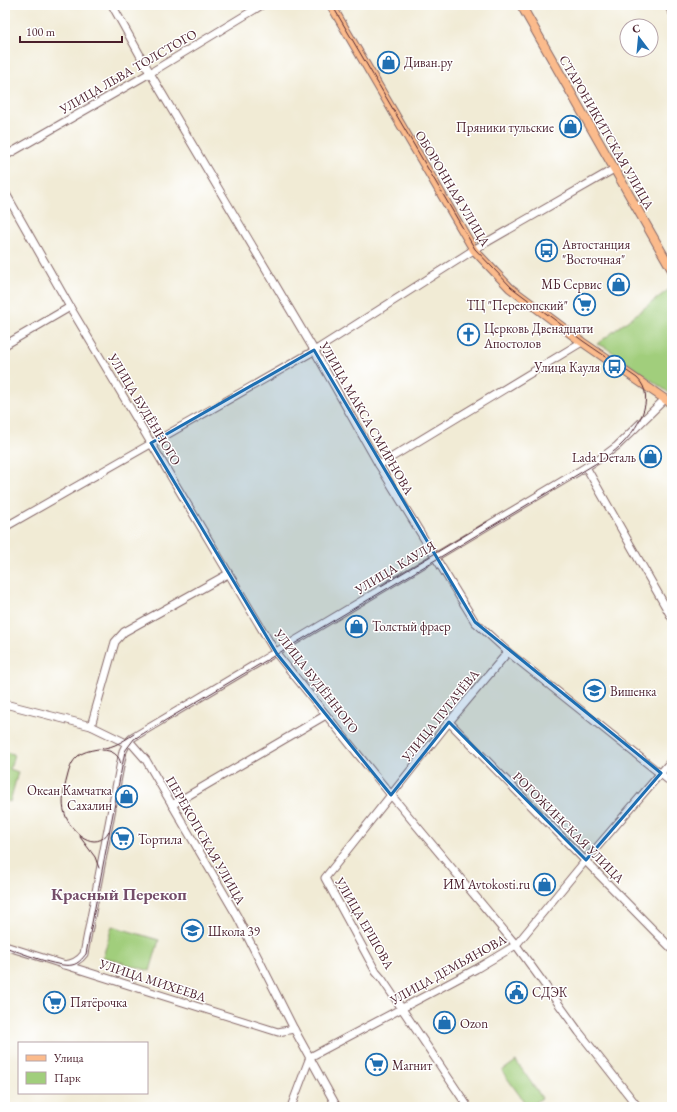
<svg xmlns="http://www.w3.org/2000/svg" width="677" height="1112" viewBox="0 0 677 1112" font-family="'EB Garamond',serif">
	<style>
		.green { fill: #a1ce7c; stroke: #767654 }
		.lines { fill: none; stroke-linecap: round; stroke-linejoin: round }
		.minor-casing { stroke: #846666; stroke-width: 9 }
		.major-casing { stroke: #846666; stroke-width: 10 }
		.minor { stroke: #fff; stroke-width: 7 }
		.major { stroke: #fbbb8c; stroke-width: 8 }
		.tram { stroke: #4a1f2b; stroke-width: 1 }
		.marked { fill: #1f6fb2; fill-opacity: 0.2; stroke: #1f6fb2; stroke-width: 3; stroke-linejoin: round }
		.labels { text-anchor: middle; stroke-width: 3; stroke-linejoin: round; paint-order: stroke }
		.poi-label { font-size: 13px; fill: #4a1f2b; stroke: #fff; text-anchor: start }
		.street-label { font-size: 13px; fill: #4a1f2b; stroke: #fff }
		.district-label { font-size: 17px; font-weight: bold; fill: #744d68; stroke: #fff }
	</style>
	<rect width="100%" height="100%" fill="#fff"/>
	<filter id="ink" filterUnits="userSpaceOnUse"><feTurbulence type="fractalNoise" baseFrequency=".025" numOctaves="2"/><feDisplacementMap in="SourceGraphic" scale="8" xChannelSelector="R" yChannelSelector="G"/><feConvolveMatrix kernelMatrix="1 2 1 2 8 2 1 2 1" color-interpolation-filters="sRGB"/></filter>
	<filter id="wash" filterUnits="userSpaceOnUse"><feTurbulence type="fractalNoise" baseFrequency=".012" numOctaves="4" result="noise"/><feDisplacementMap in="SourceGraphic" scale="16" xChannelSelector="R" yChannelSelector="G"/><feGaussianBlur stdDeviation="0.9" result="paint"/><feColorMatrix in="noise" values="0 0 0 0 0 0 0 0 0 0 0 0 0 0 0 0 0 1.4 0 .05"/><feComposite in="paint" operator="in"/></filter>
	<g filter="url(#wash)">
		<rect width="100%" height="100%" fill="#f1ebd5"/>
		<!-- green -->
		<g class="green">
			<polygon points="672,287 672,395 605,347 597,344"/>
			<polygon points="5,752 14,754 10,769 18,772 10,802 5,800"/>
			<polygon points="112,926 159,940 150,971 103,957"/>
			<polygon points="516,1061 542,1098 529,1107 528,1107 502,1071"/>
		</g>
	</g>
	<g filter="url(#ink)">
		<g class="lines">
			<defs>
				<g id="minor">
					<polyline points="112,5 150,73 314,350 379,465 475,622 508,652 672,783"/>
					<polyline points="668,5 672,12"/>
					<polyline points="5,156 150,73 262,5"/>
					<polyline points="5,192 70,307 276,653 391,795 516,945 579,1032 638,1107"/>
					<polyline points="5,345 70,307"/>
					<polyline points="379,465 582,342"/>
					<polyline points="586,467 672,618"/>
					<polyline points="5,527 319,348 475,249 614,169"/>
					<polyline points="5,704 91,726 124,742 132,744 146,760 237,916 294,1029 337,1107"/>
					<polyline points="449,722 672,949"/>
					<polyline points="91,726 115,642 124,632 228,574"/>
					<polyline points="172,805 326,715"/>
					<polyline points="5,946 278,1032 294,1029"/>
					<path d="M64,965C73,964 79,961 84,954L123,751L127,743L132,738L601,458L617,446L665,399"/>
					<polyline points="291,1107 310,1057 476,969 516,945 586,860 672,760"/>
					<polyline points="468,1107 382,979 376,972 325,878 449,722 508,652"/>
				</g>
				<g id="major">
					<polyline points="331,5 474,250 510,288 582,342 672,404"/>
					<polyline points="521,5 672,270"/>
				</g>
			</defs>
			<!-- minor casing -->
			<use href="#minor" class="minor-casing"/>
			<!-- major casing -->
			<use href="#major" class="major-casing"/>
			<!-- minor -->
			<use href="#minor" class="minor"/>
			<!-- major -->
			<use href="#major" class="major"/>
			<!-- tram -->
			<g class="tram">
				<polyline points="381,586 487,522"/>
				<path d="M102,750C112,750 120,755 121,765"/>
				<path d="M109,831C96,855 70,831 65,814C61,803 64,789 67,778C69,770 71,762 78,756C88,748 104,750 115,745C122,742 128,738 134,734"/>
				<polyline points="80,837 95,857 99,868"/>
				<path d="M5,947C19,952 59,968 72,965C78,964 82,959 86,954L125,751L134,739L437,559L600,461C607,456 614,452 620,446C636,431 658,398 637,378L583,341L511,287L475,249L332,5"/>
			</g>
		</g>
	</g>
	<!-- marked area -->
	<path class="marked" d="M314,350L475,622L661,773L586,860L449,722L391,795L277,654L151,443Z"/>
	<!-- icons -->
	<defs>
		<symbol id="shop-ring" viewBox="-11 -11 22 22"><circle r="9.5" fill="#fff" stroke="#1f6fb2" stroke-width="1.5"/><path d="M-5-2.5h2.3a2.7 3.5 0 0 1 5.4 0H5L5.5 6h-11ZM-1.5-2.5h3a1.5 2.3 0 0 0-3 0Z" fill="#1f6fb2"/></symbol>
		<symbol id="bus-ring" viewBox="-11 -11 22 22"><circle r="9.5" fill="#fff" stroke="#1f6fb2" stroke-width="1.5"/><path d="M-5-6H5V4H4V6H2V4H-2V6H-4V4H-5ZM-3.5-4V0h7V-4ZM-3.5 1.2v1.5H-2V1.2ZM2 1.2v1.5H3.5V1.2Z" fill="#1f6fb2"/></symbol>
		<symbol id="supermarket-ring" viewBox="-11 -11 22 22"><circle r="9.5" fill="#fff" stroke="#1f6fb2" stroke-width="1.5"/><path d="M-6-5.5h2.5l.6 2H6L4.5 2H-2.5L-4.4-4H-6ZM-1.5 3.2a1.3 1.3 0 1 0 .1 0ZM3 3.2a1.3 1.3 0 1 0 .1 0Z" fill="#1f6fb2"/></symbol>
		<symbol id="church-ring" viewBox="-11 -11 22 22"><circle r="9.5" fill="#fff" stroke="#1f6fb2" stroke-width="1.5"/><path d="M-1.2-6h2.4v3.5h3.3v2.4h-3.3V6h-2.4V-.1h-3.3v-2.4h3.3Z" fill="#1f6fb2"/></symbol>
		<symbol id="school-ring" viewBox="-11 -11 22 22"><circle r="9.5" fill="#fff" stroke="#1f6fb2" stroke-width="1.5"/><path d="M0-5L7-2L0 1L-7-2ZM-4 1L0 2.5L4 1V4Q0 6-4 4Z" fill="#1f6fb2"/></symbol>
		<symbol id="civic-ring" viewBox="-11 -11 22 22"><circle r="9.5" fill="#fff" stroke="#1f6fb2" stroke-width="1.5"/><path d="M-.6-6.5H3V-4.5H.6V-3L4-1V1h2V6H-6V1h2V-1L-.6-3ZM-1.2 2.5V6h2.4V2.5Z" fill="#1f6fb2"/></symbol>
	</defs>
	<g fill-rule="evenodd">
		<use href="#shop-ring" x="376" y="50" width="25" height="25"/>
		<use href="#shop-ring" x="558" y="114" width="25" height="25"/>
		<use href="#bus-ring" x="534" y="238" width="25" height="25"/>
		<use href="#shop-ring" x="606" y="272" width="25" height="25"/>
		<use href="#supermarket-ring" x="572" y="292" width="25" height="25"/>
		<use href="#church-ring" x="456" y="322" width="25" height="25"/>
		<use href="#bus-ring" x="602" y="354" width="25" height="25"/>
		<use href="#shop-ring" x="638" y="444" width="25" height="25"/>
		<use href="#shop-ring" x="344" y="614" width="25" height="25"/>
		<use href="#school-ring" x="582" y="678" width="25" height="25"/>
		<use href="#shop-ring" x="114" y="784" width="25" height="25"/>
		<use href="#supermarket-ring" x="110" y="826" width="25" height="25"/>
		<use href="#shop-ring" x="532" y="872" width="25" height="25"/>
		<use href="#school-ring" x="180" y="918" width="25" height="25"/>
		<use href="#civic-ring" x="504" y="980" width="25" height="25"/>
		<use href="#supermarket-ring" x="42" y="990" width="25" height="25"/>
		<use href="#shop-ring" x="432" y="1010" width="25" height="25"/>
		<use href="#supermarket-ring" x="364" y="1052" width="25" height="25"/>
	</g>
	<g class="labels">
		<!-- poi labels -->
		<g class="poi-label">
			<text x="404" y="67">Диван.ру</text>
			<text x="554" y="132" text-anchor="end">Пряники тульские</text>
			<text x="562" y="249">Автостанция<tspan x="562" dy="15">"Восточная"</tspan></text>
			<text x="602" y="289" text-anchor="end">МБ Сервис</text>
			<text x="568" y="310" text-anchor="end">ТЦ "Перекопский"</text>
			<text x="484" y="333">Церковь Двенадцати<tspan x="484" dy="15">Апостолов</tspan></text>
			<text x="600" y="372" text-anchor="end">Улица Кауля</text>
			<text x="636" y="462" text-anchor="end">Lada Dеталь</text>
			<text x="372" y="631">Толстый фраер</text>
			<text x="610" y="696">Вишенка</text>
			<text x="112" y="795" text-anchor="end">Океан Камчатка<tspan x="112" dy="15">Сахалин</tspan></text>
			<text x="138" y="844">Тортила</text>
			<text x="530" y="889" text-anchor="end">ИМ Avtokosti.ru</text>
			<text x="208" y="936">Школа 39</text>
			<text x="532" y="997">СДЭК</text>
			<text x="70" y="1007">Пятёрочка</text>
			<text x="460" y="1028">Ozon</text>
			<text x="392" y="1070">Магнит</text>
		</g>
		<!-- street labels -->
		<g class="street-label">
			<text transform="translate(128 71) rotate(-30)" y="5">УЛИЦА ЛЬВА ТОЛСТОГО</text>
			<text transform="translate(607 132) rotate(60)" y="5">СТАРОНИКИТСКАЯ УЛИЦА</text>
			<text transform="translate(453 188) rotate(59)" y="5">ОБОРОННАЯ УЛИЦА</text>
			<text transform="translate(145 409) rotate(59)" y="5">УЛИЦА БУДЁННОГО</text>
			<text transform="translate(367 418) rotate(60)" y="5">УЛИЦА МАКСА СМИРНОВА</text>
			<text transform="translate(395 567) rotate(-31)" y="5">УЛИЦА КАУЛЯ</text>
			<text transform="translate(317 681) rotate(52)" y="5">УЛИЦА БУДЁННОГО</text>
			<text transform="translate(440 715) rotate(-51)" y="5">УЛИЦА ПУГАЧЁВА</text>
			<text transform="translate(569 827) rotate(45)" y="5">РОГОЖИНСКАЯ УЛИЦА</text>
			<text transform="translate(206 840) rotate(60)" y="5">ПЕРЕКОПСКАЯ УЛИЦА</text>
			<text transform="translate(365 923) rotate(60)" y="5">УЛИЦА ЕРШОВА</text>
			<text transform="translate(448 969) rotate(-29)" y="5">УЛИЦА ДЕМЬЯНОВА</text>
			<text transform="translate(153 980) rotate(18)" y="5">УЛИЦА МИХЕЕВА</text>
		</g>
		<!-- district labels -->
		<g class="district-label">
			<text x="119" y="900">Красный Перекоп</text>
		</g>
	</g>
	<!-- margin -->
	<rect width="677" height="1112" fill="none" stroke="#fff" stroke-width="20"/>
	<!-- legend -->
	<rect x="18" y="1042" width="130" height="52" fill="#ffffff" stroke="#b7a5aa"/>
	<rect x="26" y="1055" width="20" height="6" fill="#fbbb8c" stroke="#b7a5aa"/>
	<text x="54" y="1062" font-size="12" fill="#4a1f2b">Улица</text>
	<rect x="26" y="1072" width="20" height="12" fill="#a1ce7c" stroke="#b7a5aa"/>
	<text x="54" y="1082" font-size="12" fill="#4a1f2b">Парк</text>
	<!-- north arrow -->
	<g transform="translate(639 38) rotate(344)"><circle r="19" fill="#ffffff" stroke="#b7a5aa"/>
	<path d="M0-3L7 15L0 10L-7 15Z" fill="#1f6fb2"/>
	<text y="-6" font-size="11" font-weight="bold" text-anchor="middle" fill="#4a1f2b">С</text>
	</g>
	<!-- scale -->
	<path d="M20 36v6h102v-6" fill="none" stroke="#4a1f2b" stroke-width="2"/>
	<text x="26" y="36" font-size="12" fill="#4a1f2b" stroke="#ffffff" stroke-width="3" paint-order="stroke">100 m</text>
</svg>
